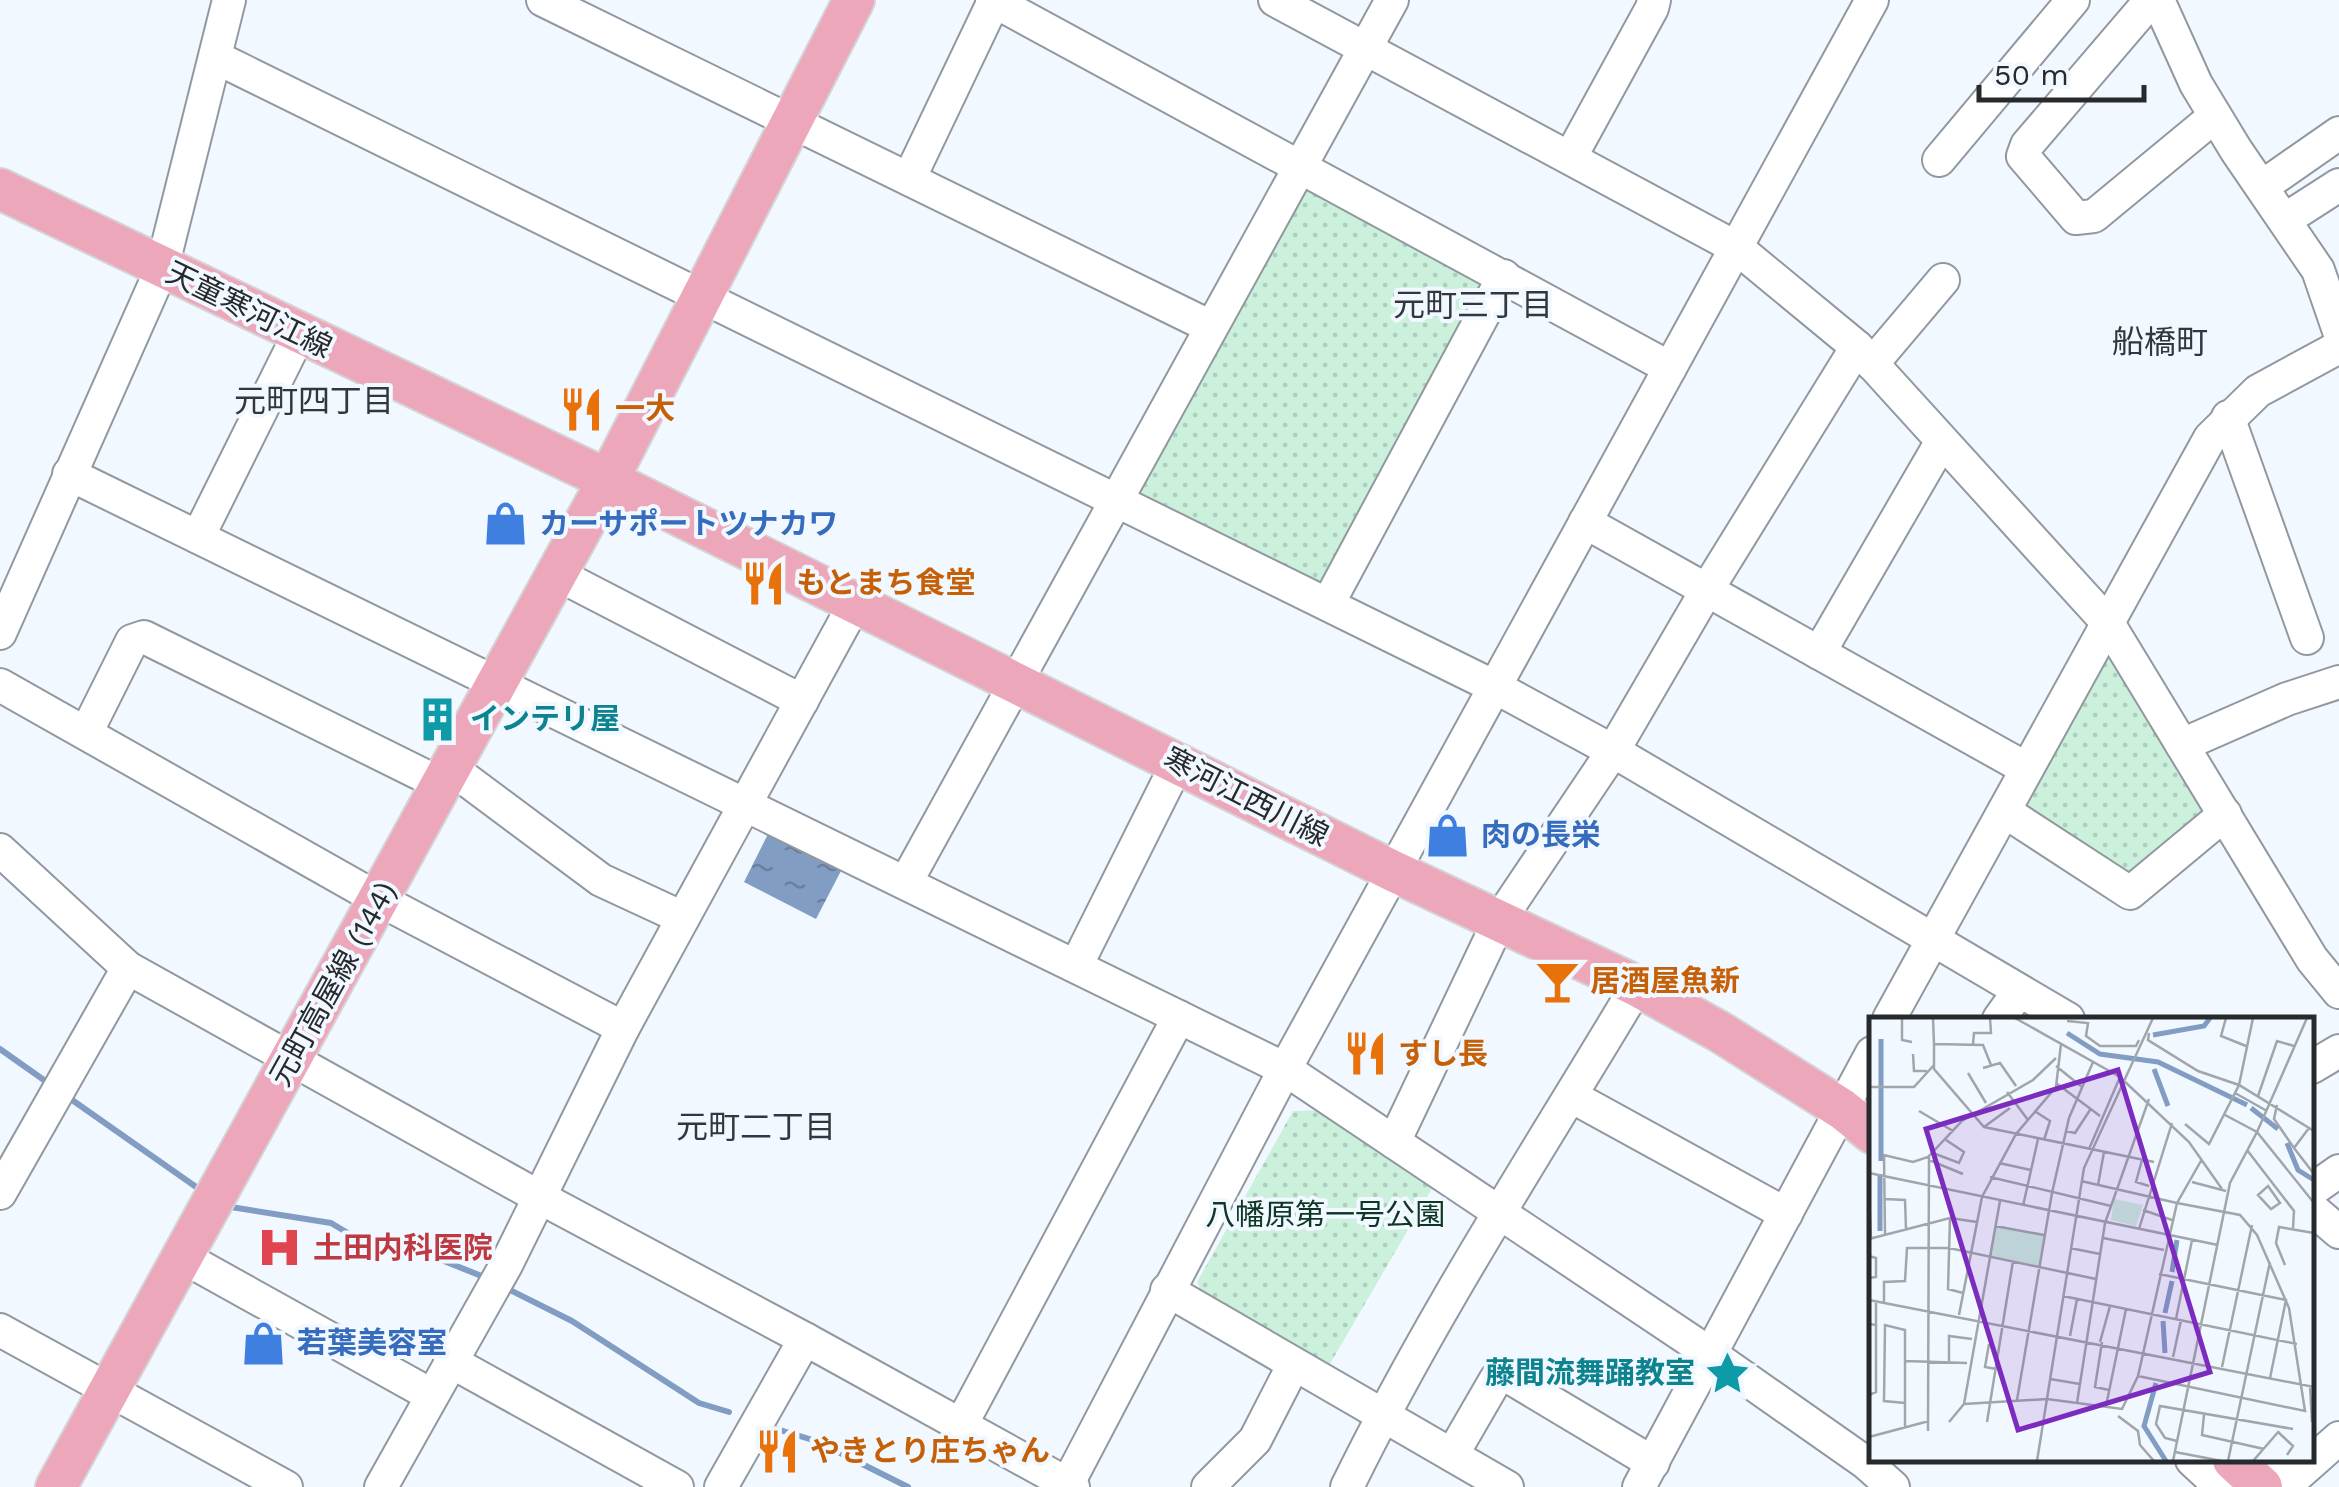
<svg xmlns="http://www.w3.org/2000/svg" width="2339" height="1487" viewBox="0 0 2339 1487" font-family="'Work Sans','Noto Sans JP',sans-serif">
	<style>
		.grass { fill: url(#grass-dots) }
		.water { fill: url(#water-ripples) }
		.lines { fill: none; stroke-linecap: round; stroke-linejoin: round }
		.stream { stroke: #829dc3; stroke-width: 6 }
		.minor-casing { stroke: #9198a0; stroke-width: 36 }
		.major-casing { stroke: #d4d4d5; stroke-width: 44 }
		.minor { stroke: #fff; stroke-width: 32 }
		.major { stroke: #eca7ba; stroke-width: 40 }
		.labels { text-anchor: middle; stroke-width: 8; stroke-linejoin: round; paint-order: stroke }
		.street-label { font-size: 30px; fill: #272a2d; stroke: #f2f8ff }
		.food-label { font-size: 30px; font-weight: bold; fill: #c56008; stroke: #f2f8ff; text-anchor: start }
		.shop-label { font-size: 30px; font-weight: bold; fill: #366cbe; stroke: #f2f8ff; text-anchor: start }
		.culture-label { font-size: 30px; font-weight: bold; fill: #0d838f; stroke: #f2f8ff; text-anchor: start }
		.park-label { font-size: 30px; fill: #0e3726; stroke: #f2f8ff }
		.health-label { font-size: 30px; font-weight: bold; fill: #be3a42; stroke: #f2f8ff; text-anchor: start }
		.neighbourhood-label { font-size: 32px; fill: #32373e; stroke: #f2f8ff }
		.inset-river { fill: none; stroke: #829dc3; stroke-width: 5 }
		.inset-road { fill: none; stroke: #a1a6ab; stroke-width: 2.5 }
		.view { fill: #7b2cbf; fill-opacity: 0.15; stroke: #7b2cbf; stroke-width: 5 }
		.inset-edge { fill: none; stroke: #272a2d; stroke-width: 5 }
	</style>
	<defs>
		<pattern id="grass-dots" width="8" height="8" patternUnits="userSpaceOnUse" patternTransform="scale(2.5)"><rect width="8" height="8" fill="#cbf0dc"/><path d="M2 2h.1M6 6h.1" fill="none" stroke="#aecebd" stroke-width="1.8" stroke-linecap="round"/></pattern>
		<pattern id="water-ripples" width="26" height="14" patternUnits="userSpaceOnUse" patternTransform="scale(2.5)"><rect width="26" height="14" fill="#829dc3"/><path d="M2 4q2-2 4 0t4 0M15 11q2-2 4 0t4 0" fill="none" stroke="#6a809f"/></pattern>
	</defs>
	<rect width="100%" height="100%" fill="#f2f8ff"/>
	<!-- grass -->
	<g class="grass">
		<polygon points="1300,166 1504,276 1329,602 1117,499"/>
		<polygon points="2101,657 2119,657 2215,813 2130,885 2016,811"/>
		<polygon points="1328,1110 1437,1180 1327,1369 1206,1302 1197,1282 1293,1111"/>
	</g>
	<!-- water -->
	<polygon class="water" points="769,832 842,869 816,919 744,882"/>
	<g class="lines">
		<!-- stream -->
		<g class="stream">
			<polyline points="0,1049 51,1085"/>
			<polyline points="65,1095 199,1189"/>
			<polyline points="231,1207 331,1223 373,1248 429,1255 489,1279"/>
			<polyline points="504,1287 572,1321 699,1403 729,1412"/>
			<polyline points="770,1427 816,1441 908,1487"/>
		</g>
		<defs>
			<g id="minor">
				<polyline points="543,0 1211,327"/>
				<polyline points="992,0 1670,368"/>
				<polyline points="1275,0 1737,248 1857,347 2108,623 2312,959 2339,992"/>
				<polyline points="2151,0 2027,145 2023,156 2076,218 2094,216 2215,116"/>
				<polyline points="2158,0 2196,84 2236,150 2318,270 2339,331"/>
				<polyline points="217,58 1495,687 1613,751 2068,1019"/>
				<polyline points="1571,156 1652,8 1654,0"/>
				<polyline points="1939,160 2073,0"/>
				<polyline points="909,179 994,1"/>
				<polyline points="2263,186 2339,133"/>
				<polyline points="2286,219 2339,185"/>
				<polyline points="1872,364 1943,280"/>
				<polyline points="2228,417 2307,638"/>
				<polyline points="69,474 1285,1069 1712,1355 1866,1463 1893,1487"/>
				<polyline points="1585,522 2027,769"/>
				<polyline points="198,537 299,334"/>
				<polyline points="557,574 802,701"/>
				<polyline points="1329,602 1504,276"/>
				<polyline points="0,633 162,268 229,0"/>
				<polyline points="1819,653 1942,441"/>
				<polyline points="0,685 380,900 623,1028"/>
				<polyline points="86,733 132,641 144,637 443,785"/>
				<polyline points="2182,745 2287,699 2339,682"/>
				<polyline points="452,769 601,880 683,918"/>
				<polyline points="2004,811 2130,893 2225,814"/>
				<polyline points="0,850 128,968 539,1197 805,1339 1073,1487"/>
				<polyline points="906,882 1392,0"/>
				<polyline points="1077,964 1178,762"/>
				<polyline points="1889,1019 2210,438 2258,391 2339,347"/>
				<polyline points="1999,1019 2019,991"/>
				<polyline points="2312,1067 2339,1051"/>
				<polyline points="1571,1096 1786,1214"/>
				<polyline points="1394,1142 1500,919 1613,751 1708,588 1857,347"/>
				<polyline points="2312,1190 2339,1171"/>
				<polyline points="0,1193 128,968"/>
				<polyline points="2312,1209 2339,1232"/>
				<polyline points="183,1257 431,1395"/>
				<polyline points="1167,1290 1507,1487"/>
				<polyline points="0,1330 286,1487"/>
				<polyline points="450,1361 677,1487"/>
				<polyline points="961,1425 1179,1017"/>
				<polyline points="1452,1455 1496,1379 1506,1375 1653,1463"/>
				<polyline points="2192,1460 2221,1487"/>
				<polyline points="2259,1460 2286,1485 2339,1438"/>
				<polyline points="381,1487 506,1265 623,1028 854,605"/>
				<polyline points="721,1487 805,1339"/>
				<polyline points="1066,1487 1285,1069 1872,0"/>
				<polyline points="1208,1487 1255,1440 1294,1364"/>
				<path d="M1347,1487C1431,1315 1539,1150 1637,986"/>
				<polyline points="1639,1487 1872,1053"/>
			</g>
			<g id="major">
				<polyline points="0,189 608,480 1393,871 1637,986 1720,1032 1842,1109 1872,1133"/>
				<polyline points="2233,1460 2262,1487"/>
				<polyline points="56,1487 608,480 854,0"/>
			</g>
		</defs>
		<!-- minor casing -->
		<use href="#minor" class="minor-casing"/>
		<!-- major casing -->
		<use href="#major" class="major-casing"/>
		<!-- minor -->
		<use href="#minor" class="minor"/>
		<!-- major -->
		<use href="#major" class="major"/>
	</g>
	<!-- icons -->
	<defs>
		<symbol id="restaurant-bare" viewBox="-9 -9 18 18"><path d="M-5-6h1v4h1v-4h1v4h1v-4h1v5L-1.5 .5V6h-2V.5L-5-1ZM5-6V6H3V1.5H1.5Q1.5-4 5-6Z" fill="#e8710a" stroke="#f2f8ff" stroke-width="2.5" paint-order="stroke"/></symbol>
		<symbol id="shop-bare" viewBox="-9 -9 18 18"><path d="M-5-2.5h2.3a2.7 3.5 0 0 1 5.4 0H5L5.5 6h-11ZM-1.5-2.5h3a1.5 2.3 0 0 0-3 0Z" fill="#3f7fe0" stroke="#f2f8ff" stroke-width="2.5" paint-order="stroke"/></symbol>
		<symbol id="building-bare" viewBox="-9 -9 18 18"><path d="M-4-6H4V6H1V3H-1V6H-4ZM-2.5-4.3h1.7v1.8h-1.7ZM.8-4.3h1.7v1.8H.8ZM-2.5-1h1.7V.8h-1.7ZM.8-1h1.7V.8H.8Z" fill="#0f9aa8" stroke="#f2f8ff" stroke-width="2.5" paint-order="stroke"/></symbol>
		<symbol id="bar-bare" viewBox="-9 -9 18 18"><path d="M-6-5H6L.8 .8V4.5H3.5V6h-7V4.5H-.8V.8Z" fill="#e8710a" stroke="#f2f8ff" stroke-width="2.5" paint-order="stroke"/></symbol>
		<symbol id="hospital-bare" viewBox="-9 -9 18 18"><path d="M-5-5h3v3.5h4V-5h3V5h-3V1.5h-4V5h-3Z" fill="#e0444e" stroke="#f2f8ff" stroke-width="2.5" paint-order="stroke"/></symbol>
		<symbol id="sight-bare" viewBox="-9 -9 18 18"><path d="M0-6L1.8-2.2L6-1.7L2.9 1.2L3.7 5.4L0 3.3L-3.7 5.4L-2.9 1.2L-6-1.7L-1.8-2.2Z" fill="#0f9aa8" stroke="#f2f8ff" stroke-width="2.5" paint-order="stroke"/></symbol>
	</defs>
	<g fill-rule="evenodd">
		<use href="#restaurant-bare" x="550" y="378" width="63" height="63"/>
		<use href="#shop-bare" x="474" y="492" width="63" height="63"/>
		<use href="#restaurant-bare" x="732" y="552" width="63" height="63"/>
		<use href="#building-bare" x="406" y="688" width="63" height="63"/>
		<use href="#shop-bare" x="1416" y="804" width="63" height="63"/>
		<use href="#bar-bare" x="1526" y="950" width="63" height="63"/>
		<use href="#restaurant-bare" x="1334" y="1022" width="63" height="63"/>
		<use href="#hospital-bare" x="248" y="1216" width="63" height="63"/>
		<use href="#shop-bare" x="232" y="1312" width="63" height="63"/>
		<use href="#sight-bare" x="1696" y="1342" width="63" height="63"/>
		<use href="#restaurant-bare" x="746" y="1420" width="63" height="63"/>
	</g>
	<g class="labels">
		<!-- street labels -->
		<g class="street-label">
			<text transform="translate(249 310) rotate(26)" y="10">天童寒河江線</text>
			<text transform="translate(1246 797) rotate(27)" y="10">寒河江西川線</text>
			<text transform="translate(333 984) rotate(-61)" y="10">元町高屋線 (144)</text>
		</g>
		<!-- food labels -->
		<g class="food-label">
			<text x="615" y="419">一大</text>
			<text x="796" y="593">もとまち食堂</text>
			<text x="1590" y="991">居酒屋魚新</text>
			<text x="1398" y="1064">すし長</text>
			<text x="810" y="1461">やきとり庄ちゃん</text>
		</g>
		<!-- shop labels -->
		<g class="shop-label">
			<text x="539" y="534">カーサポートツナカワ</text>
			<text x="1481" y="845">肉の長栄</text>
			<text x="297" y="1353">若葉美容室</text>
		</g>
		<!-- culture labels -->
		<g class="culture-label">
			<text x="470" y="729">インテリ屋</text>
			<text x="1695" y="1383" text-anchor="end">藤間流舞踊教室</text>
		</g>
		<!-- park labels -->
		<g class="park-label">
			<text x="1325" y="1225">八幡原第一号公園</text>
		</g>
		<!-- health labels -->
		<g class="health-label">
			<text x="313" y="1258">土田内科医院</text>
		</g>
		<!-- neighbourhood labels -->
		<g class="neighbourhood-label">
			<text x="1473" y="316">元町三丁目</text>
			<text x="2160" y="353">船橋町</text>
			<text x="314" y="412">元町四丁目</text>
			<text x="756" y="1138">元町二丁目</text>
		</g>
	</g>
	<!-- overview -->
	<g transform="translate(1869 1017)">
		<rect width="445" height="445" fill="#f2f8ff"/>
		<path d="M245,182L274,188L267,209L242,203ZM126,209L175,218L170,250L120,239Z" fill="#cbf0dc"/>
		<path class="inset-river" d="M198,16L231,37L289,45L378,88M284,18L335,9L341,1M12,22V144M285,52L299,89M382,91L409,112M418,126L429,153L445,163M11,214V157M303,255L308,223M296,296L303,264M294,304L296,336M287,366L275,409L297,444"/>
		<path class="inset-road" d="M33,1V23L43,25M64,1L65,27L114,28L122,48M146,1L251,60L220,132M357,1L352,19L377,29M438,1L388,115L445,186M198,4L219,6L217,19L231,29H267L270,23M280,16L279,23L329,54L370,68L445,114M65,27V52L115,110L285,145M104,27L105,16H122L121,1M44,37L45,54H58M187,49L213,70M114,51L131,46L147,69M99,56L117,86M253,62L320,125L353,172M187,66L231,99M0,70H45L65,48M138,75L159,103M366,76L398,94M389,79L408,24L425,29M408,88L405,102L425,131M50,94L84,114M167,95L181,104L175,123M316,107L340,127L370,68L384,1M115,110L141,91M440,111L425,131L445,157M197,114L206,116L221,93M378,133L425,194L424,211M64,136L90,146L95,135L77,123M60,143L94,157M273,143L267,165L280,169M130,146L162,153M0,156L349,228M121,160L242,189M212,164L308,186L333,142M323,165L357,174M229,168L235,135M399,169L411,186L402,192L389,178ZM0,176L2,222M16,182L36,183L37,212M154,189L169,122M274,193L303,203M81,201L79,272L94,276M126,209L175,218M270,212L303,106M16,218L15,138L44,145L59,140L93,104L164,63L187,41M234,221L295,233M0,222L81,201L108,205M201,231L231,237M0,239L7,241V260L0,261M416,248L407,226L410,210L445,216M290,257L417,283L401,361M194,279L428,327M0,283L445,370M15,286V265L36,264L38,231H80L227,262M90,298L113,180L147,117L187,70L192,27M307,302L323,223M0,307L7,308V284M201,319L208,282M231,325L241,289M233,325L226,370L240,373M120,327L116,350L127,352M304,340L312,303M36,344L98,346M80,344V319L103,322M353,350L383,208M181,362L211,367M441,369L443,405M0,378L7,375V308M148,383L183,176L200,101L224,45M208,386L236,206L280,82M95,387L131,184M237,389L257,292M335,398L333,418L395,432M249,399L269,414L271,428L285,444M80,405L95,387L178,382L253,392L269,359L308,186L371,198L388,218L420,291L436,394L269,359M118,405L144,244M36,412V313L16,308L15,384L36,386M59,414L60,139M409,415L424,429L418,438M0,420L60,404M308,424L296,421L287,407L291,389L424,412M306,435L353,444M168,444L215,151L284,1M304,444L361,166L388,115L356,98M359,444L401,245M384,444L410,414"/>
		<path class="view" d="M249,53L341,355L149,413L57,112Z"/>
		<rect width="445" height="445" class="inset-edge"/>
	</g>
	<!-- scale -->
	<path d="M1979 85v15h165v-15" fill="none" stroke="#272a2d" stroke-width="5"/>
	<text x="1994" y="85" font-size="30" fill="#272a2d" stroke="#f2f8ff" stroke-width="8" paint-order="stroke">50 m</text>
</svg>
